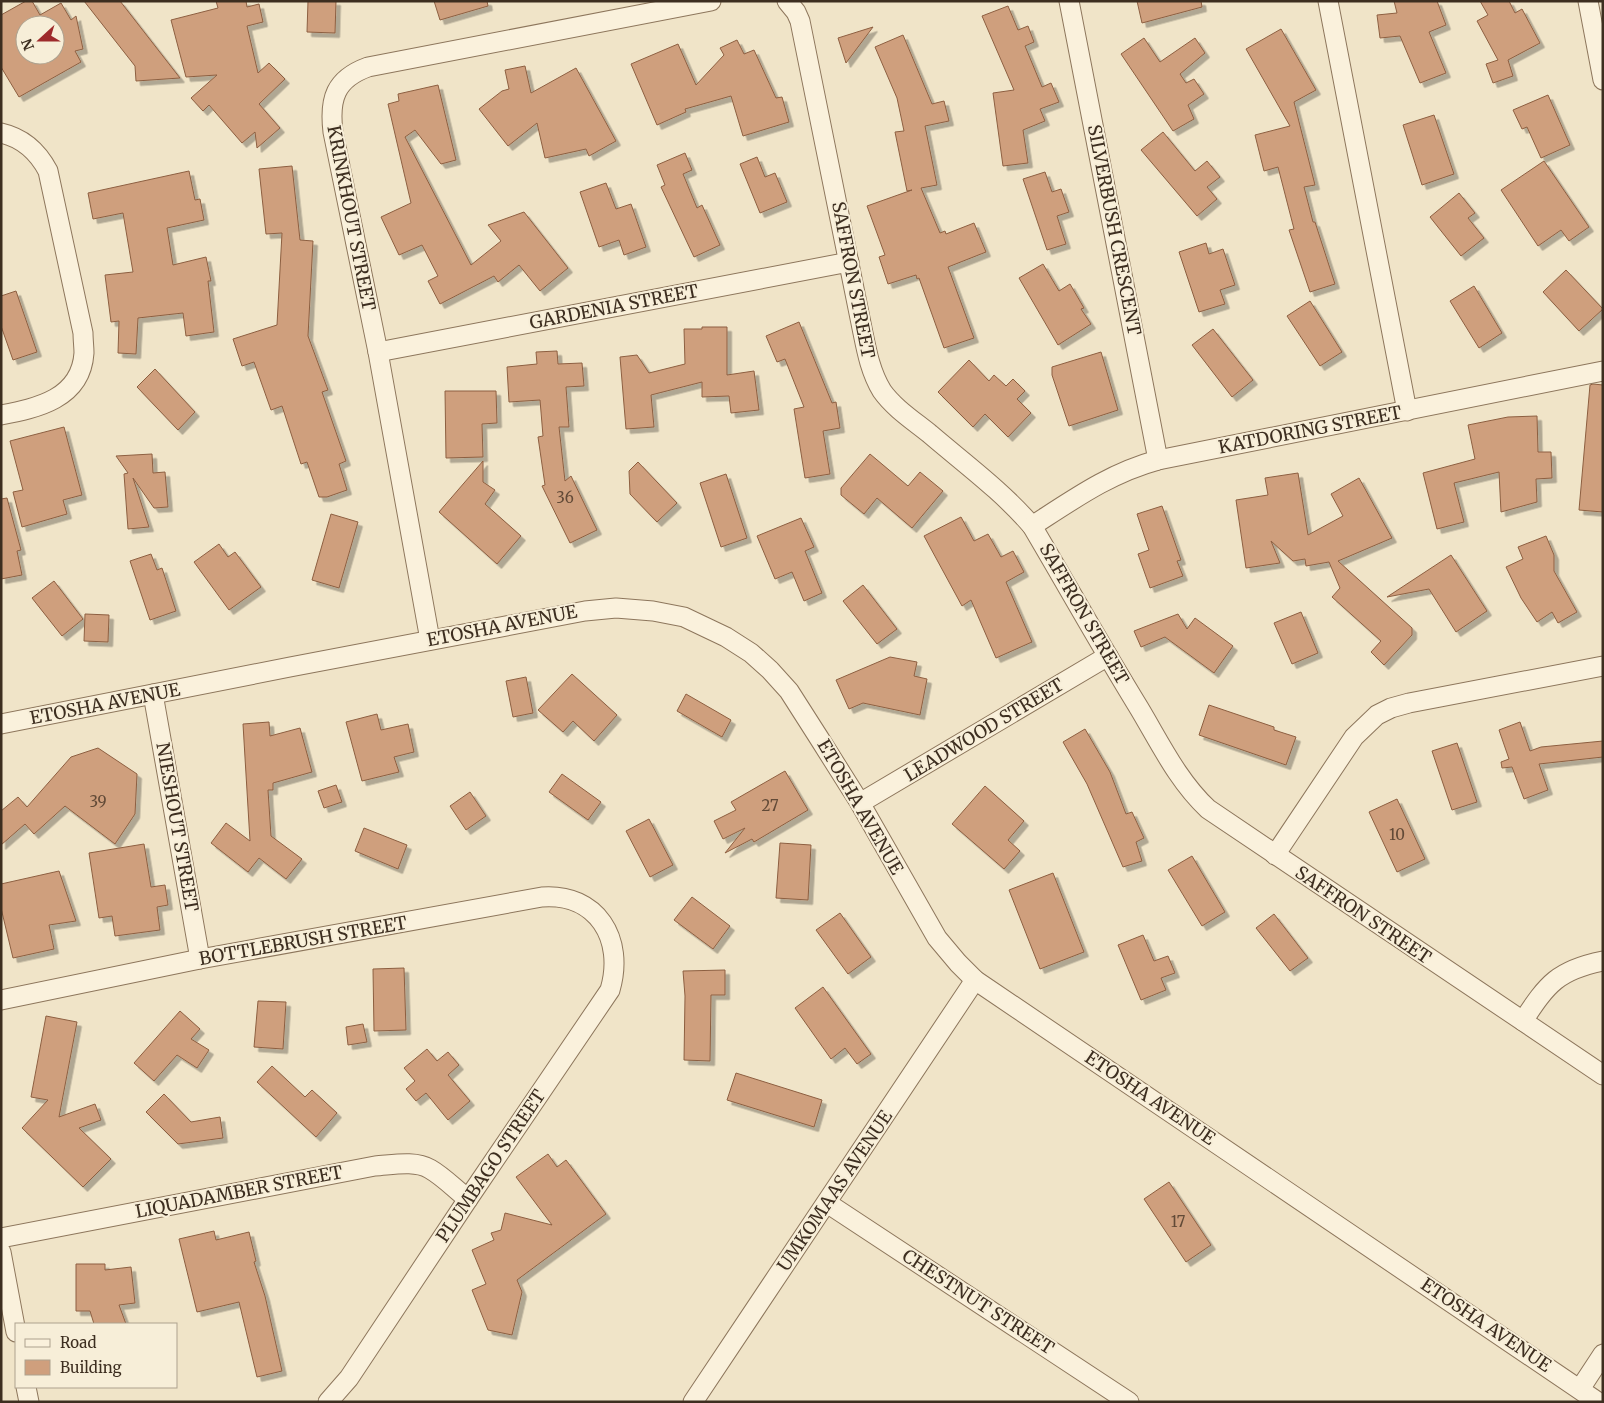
<svg xmlns="http://www.w3.org/2000/svg" width="1604" height="1403" viewBox="0 0 1604 1403" font-family="Merriweather,serif">
	<style>
		.building { fill: #cf9f7d; stroke: #8d5f41; fill-rule: evenodd; filter: url(#shadow) }
		.lines { fill: none; stroke-linecap: round; stroke-linejoin: round }
		.street-casing { stroke: #8d765c; stroke-width: 21 }
		.street { stroke: #faf1dc; stroke-width: 19 }
		.labels { text-anchor: middle; stroke-width: 4; stroke-linejoin: round; paint-order: stroke }
		.number-label { font-size: 15px; fill: #624a37 }
		.street-label { font-size: 18px; fill: #3d2e20; stroke: #f7eed8 }
	</style>
	<defs>
		<filter id="shadow"><feDropShadow dx="4.5" dy="4.5" stdDeviation="0" flood-color="#0004"/></filter>
	</defs>
	<rect width="100%" height="100%" fill="#f0e4c8"/>
	<!-- building -->
	<g class="building">
		<path d="M26,1H32L40,15L61,3L71,20L76,16L83,49L75,51L81,62L19,97L1,67V15ZM25,25H55V55H25Z"/>
		<polygon points="84,1 120,1 180,78 136,81 135,66"/>
		<polygon points="216,1 246,1 247,7 259,4 263,22 247,26 258,73 269,63 285,79 259,104 280,128 257,148 255,132 242,143 209,105 203,111 191,98 217,75 186,77 171,20 218,8"/>
		<polygon points="308,1 336,1 335,33 307,32"/>
		<polygon points="434,1 487,1 488,6 440,20"/>
		<polygon points="1137,1 1201,1 1202,7 1142,23"/>
		<polygon points="1394,1 1437,1 1446,25 1429,32 1446,73 1420,83 1400,36 1380,38 1377,15 1397,13"/>
		<polygon points="1480,1 1509,1 1515,13 1522,9 1540,43 1508,60 1513,76 1493,83 1486,64 1498,60 1477,21 1488,15"/>
		<polygon points="1008,6 1018,30 1028,26 1034,42 1025,46 1042,87 1051,83 1059,102 1040,109 1045,121 1023,130 1028,163 1003,166 993,93 1014,90 982,16"/>
		<polygon points="873,27 846,63 838,38"/>
		<polygon points="1281,29 1316,90 1294,102 1315,185 1304,187 1313,222 1315,222 1335,284 1310,292 1289,230 1294,229 1278,167 1264,171 1255,135 1290,126 1246,49"/>
		<polygon points="903,35 932,104 944,101 949,121 925,126 937,185 921,188 940,233 945,231 946,234 974,223 986,252 948,267 974,338 944,348 919,278 917,279 916,275 888,284 879,257 885,255 867,206 912,190 907,191 895,132 904,131 897,98 875,47"/>
		<polygon points="1144,38 1160,62 1195,38 1205,53 1180,74 1186,83 1194,79 1204,94 1188,105 1194,119 1173,131 1121,54"/>
		<polygon points="737,40 744,54 754,50 776,98 782,97 789,122 743,136 731,96 685,109 686,112 657,125 631,64 678,44 696,85 724,55 720,48"/>
		<polygon points="525,66 531,93 576,68 616,141 589,156 586,149 545,158 537,123 508,146 479,109 502,91 509,89 505,70"/>
		<polygon points="438,85 456,160 441,164 415,130 405,137 471,265 501,241 488,225 524,212 568,268 540,291 519,265 498,282 494,276 440,304 428,281 438,276 422,245 399,255 381,217 411,203 388,104 399,101 398,94"/>
		<polygon points="1548,95 1570,145 1541,158 1527,127 1522,129 1513,110"/>
		<polygon points="1434,115 1454,174 1422,185 1403,125"/>
		<polygon points="1163,132 1195,171 1207,161 1220,177 1207,187 1217,199 1197,216 1141,150"/>
		<polygon points="685,153 692,170 683,174 697,208 702,205 720,245 694,257 661,187 665,185 657,165"/>
		<polygon points="757,157 765,177 775,173 787,202 760,213 740,164"/>
		<polygon points="1544,161 1589,227 1569,241 1561,230 1538,246 1501,190"/>
		<polygon points="292,166 300,240 313,241 308,336 328,390 322,392 346,461 339,464 347,490 327,497 319,497 307,462 301,464 282,406 271,410 254,362 242,366 233,339 277,325 282,233 266,234 259,169"/>
		<polygon points="189,171 195,200 200,199 204,220 167,228 173,265 206,257 211,281 208,281 214,332 186,336 183,313 138,318 136,354 118,353 119,321 111,322 105,275 133,272 123,213 93,219 88,193"/>
		<polygon points="1045,172 1052,192 1061,189 1069,212 1057,216 1066,244 1047,250 1023,179"/>
		<polygon points="606,183 616,209 631,204 646,247 624,255 619,240 599,247 580,192"/>
		<polygon points="1459,193 1475,213 1468,218 1484,238 1461,256 1430,217"/>
		<polygon points="1206,243 1209,254 1223,249 1235,285 1220,290 1225,304 1199,312 1179,252"/>
		<polygon points="1043,264 1059,291 1070,284 1084,308 1081,309 1091,324 1058,345 1019,278"/>
		<polygon points="1566,270 1603,309 1579,331 1543,292"/>
		<polygon points="1474,286 1502,333 1479,348 1450,301"/>
		<polygon points="16,291 37,352 13,360 1,326 1,296"/>
		<polygon points="1310,301 1342,352 1320,366 1287,316"/>
		<polygon points="799,322 832,403 836,402 840,428 823,431 830,474 805,478 794,409 804,407 785,359 777,362 766,336"/>
		<polygon points="702,327 727,327 727,375 754,371 759,410 731,413 729,396 702,397 702,382 651,395 654,427 626,429 620,357 637,355 649,373 685,364 684,329 702,329"/>
		<polygon points="1213,329 1253,380 1232,397 1192,345"/>
		<polygon points="557,351 558,364 582,363 584,386 566,387 569,427 559,427 565,481 571,476 597,530 570,543 542,486 545,485 538,437 543,436 540,400 509,402 507,367 537,364 536,352"/>
		<polygon points="1101,352 1118,410 1069,426 1052,375 1052,367"/>
		<polygon points="969,360 989,381 994,375 1006,386 1013,379 1025,391 1017,399 1031,413 1008,437 985,414 973,427 938,392"/>
		<polygon points="155,369 195,412 178,430 137,387"/>
		<polygon points="1593,384 1603,385 1603,512 1579,510 1590,385"/>
		<polygon points="445,391 496,391 497,423 482,424 483,457 446,458"/>
		<polygon points="1537,416 1538,452 1551,452 1552,478 1536,479 1537,502 1501,512 1499,472 1454,483 1464,522 1437,529 1423,473 1475,459 1468,425 1508,417"/>
		<polygon points="64,427 82,495 63,500 67,514 22,527 13,492 23,490 10,441"/>
		<polygon points="152,454 153,473 165,472 168,507 154,508 133,478 149,527 128,529 124,474 128,473 116,456"/>
		<polygon points="870,454 908,486 920,472 943,491 912,528 877,498 864,514 841,495 841,488"/>
		<polygon points="483,461 483,482 495,490 485,504 521,536 497,564 439,512"/>
		<polygon points="638,462 677,503 657,522 630,494 629,471"/>
		<polygon points="1298,473 1308,535 1343,516 1331,494 1359,478 1392,538 1338,561 1412,628 1412,635 1384,665 1371,652 1381,641 1332,597 1340,588 1329,562 1306,566 1305,559 1293,561 1271,541 1280,563 1246,568 1236,500 1268,495 1265,478"/>
		<polygon points="726,474 747,538 721,547 700,483"/>
		<polygon points="7,498 21,550 17,551 22,575 1,579 1,499"/>
		<polygon points="1162,506 1181,560 1177,561 1183,576 1150,588 1138,554 1149,550 1137,514"/>
		<polygon points="331,514 358,522 339,588 312,580"/>
		<polygon points="961,517 974,541 988,534 1001,557 1013,551 1024,572 1006,582 1032,642 996,658 971,600 962,606 924,536"/>
		<polygon points="801,518 814,547 805,551 822,593 804,601 792,572 775,579 757,536"/>
		<polygon points="1546,536 1554,555 1554,571 1577,612 1558,623 1552,612 1537,622 1521,598 1506,567 1523,559 1518,547"/>
		<polygon points="219,544 228,557 235,552 261,587 229,610 194,562"/>
		<polygon points="151,554 157,570 162,568 176,611 150,620 130,561"/>
		<polygon points="1451,555 1487,611 1456,632 1429,589 1387,597"/>
		<polygon points="54,581 83,619 62,636 32,598"/>
		<polygon points="863,585 897,629 877,644 843,601"/>
		<polygon points="1301,612 1318,653 1292,664 1274,623"/>
		<polygon points="85,614 109,615 108,642 84,641"/>
		<polygon points="1178,614 1187,629 1195,618 1233,646 1214,673 1165,637 1141,647 1134,631"/>
		<polygon points="890,657 917,662 914,676 927,679 920,715 863,703 849,709 836,680"/>
		<polygon points="572,674 617,715 594,741 573,721 563,732 538,710"/>
		<polygon points="526,677 533,713 513,717 506,681"/>
		<polygon points="686,694 731,720 722,737 677,711"/>
		<polygon points="1209,705 1274,727 1274,730 1296,737 1286,765 1199,735"/>
		<polygon points="377,714 381,730 408,724 414,752 394,757 399,772 362,781 346,722"/>
		<polygon points="269,722 270,736 300,728 312,772 273,783 273,790 268,790 271,836 302,859 286,879 259,858 248,872 211,843 226,823 250,841 243,724"/>
		<polygon points="1520,722 1530,751 1541,747 1603,741 1603,757 1539,764 1548,790 1524,799 1512,767 1502,768 1501,762 1509,759 1499,730"/>
		<polygon points="1085,729 1110,772 1126,814 1132,812 1144,838 1136,842 1142,861 1123,867 1087,784 1063,742"/>
		<polygon points="1457,743 1477,802 1452,810 1432,751"/>
		<polygon points="98,748 137,774 135,814 115,844 65,806 34,834 25,824 1,845 1,811 18,797 27,807 71,757"/>
		<polygon points="785,771 808,810 754,842 752,839 725,853 745,828 723,839 714,821 736,810 731,802"/>
		<polygon points="562,774 601,802 588,820 549,792"/>
		<polygon points="336,785 342,802 324,808 318,791"/>
		<polygon points="985,786 1024,821 1008,840 1020,851 1004,869 952,824"/>
		<polygon points="470,792 486,816 466,830 450,806"/>
		<polygon points="1397,799 1425,859 1397,872 1369,812"/>
		<polygon points="649,819 673,865 650,877 626,831"/>
		<polygon points="364,828 407,845 398,869 355,851"/>
		<polygon points="780,843 811,845 808,900 776,898"/>
		<polygon points="144,844 151,887 165,885 168,905 157,907 160,930 115,936 112,916 99,918 89,853"/>
		<polygon points="1192,856 1225,912 1202,926 1168,870"/>
		<polygon points="59,871 76,921 49,925 54,949 13,958 1,908 1,884"/>
		<polygon points="1053,873 1084,952 1040,969 1009,890"/>
		<polygon points="692,897 730,926 713,949 674,920"/>
		<polygon points="840,913 871,957 848,974 816,930"/>
		<polygon points="1274,914 1308,958 1290,971 1256,928"/>
		<polygon points="1143,935 1154,961 1168,956 1175,973 1161,978 1166,990 1141,1000 1118,945"/>
		<polygon points="404,968 406,1030 374,1031 373,969"/>
		<polygon points="725,970 725,995 711,995 710,1061 684,1060 685,996 683,971"/>
		<polygon points="823,987 871,1054 857,1064 845,1048 831,1059 795,1008"/>
		<polygon points="258,1001 286,1002 283,1049 254,1047"/>
		<polygon points="180,1011 200,1029 191,1039 209,1050 197,1068 177,1055 154,1081 134,1063"/>
		<polygon points="46,1016 77,1022 59,1117 95,1104 101,1120 79,1128 111,1159 83,1187 22,1128 48,1100 31,1097"/>
		<polygon points="363,1024 367,1042 348,1045 346,1027"/>
		<polygon points="427,1049 437,1061 448,1052 459,1065 448,1075 470,1101 448,1120 426,1093 416,1101 406,1089 415,1081 404,1068"/>
		<polygon points="272,1066 305,1097 312,1090 337,1113 316,1137 257,1082"/>
		<polygon points="736,1073 822,1100 814,1127 727,1100"/>
		<polygon points="164,1094 191,1122 220,1117 223,1138 178,1144 146,1112"/>
		<polygon points="548,1154 557,1167 566,1160 606,1214 517,1280 522,1292 512,1335 488,1330 472,1290 486,1284 472,1250 494,1240 491,1233 501,1230 505,1213 552,1225 516,1177"/>
		<polygon points="1169,1182 1211,1245 1186,1262 1144,1199"/>
		<polygon points="214,1231 216,1240 249,1232 256,1261 254,1262 265,1296 282,1371 257,1377 239,1302 197,1312 179,1239"/>
		<polygon points="76,1264 105,1264 105,1270 131,1267 135,1303 119,1305 126,1324 94,1324 90,1311 76,1311"/>
	</g>
	<g class="lines">
		<defs>
			<g id="street">
				<path d="M787,1L796,12L800,21L863,333C867,353 871,373 882,391C894,408 914,421 930,434C965,464 1002,491 1032,526C1068,587 1102,648 1139,708C1160,743 1178,781 1208,809L1603,1075"/>
				<polyline points="1069,1 1158,460"/>
				<polyline points="1328,1 1407,411"/>
				<polyline points="1588,1 1603,80"/>
				<path d="M1,133C23,138 38,152 48,171L83,333C83,340 84,347 84,353C81,399 37,408 1,415"/>
				<polyline points="378,352 849,262"/>
				<path d="M1032,526C1074,499 1110,473 1158,460L1603,371"/>
				<path d="M430,640L378,352L333,132C329,99 335,79 368,67L711,1"/>
				<polyline points="153,694 200,959"/>
				<polyline points="1,724 290,667 585,611 616,608 653,611 684,617 726,637 751,653 770,670 789,691 819,738 860,803 937,938 958,963 975,980 1598,1402"/>
				<polyline points="860,803 1108,656"/>
				<polyline points="1275,855 1354,737 1377,715 1391,708 1409,703 1603,666"/>
				<path d="M1,1000L200,959L542,897C597,893 625,939 610,990L468,1199L349,1378L328,1402"/>
				<path d="M1523,1021C1547,984 1558,970 1603,961"/>
				<polyline points="827,1203 1129,1402"/>
				<path d="M1,1238L375,1166C392,1165 415,1160 430,1169C444,1177 456,1190 468,1199"/>
				<polyline points="1,1252 16,1332"/>
				<polyline points="26,1387 29,1402"/>
				<polyline points="1580,1389 1603,1354"/>
				<polyline points="693,1402 975,980"/>
			</g>
		</defs>
		<!-- street casing -->
		<use href="#street" class="street-casing"/>
		<!-- street -->
		<use href="#street" class="street"/>
	</g>
	<g class="labels">
		<!-- number labels -->
		<g class="number-label">
			<text x="565" y="503">36</text>
			<text x="98" y="807">39</text>
			<text x="770" y="811">27</text>
			<text x="1397" y="840">10</text>
			<text x="1178" y="1227">17</text>
		</g>
		<!-- street labels -->
		<g class="street-label">
			<text transform="translate(351 218) rotate(79)" y="6">KRINKHOUT STREET</text>
			<text transform="translate(1114 230) rotate(79)" y="6">SILVERBUSH CRESCENT</text>
			<text transform="translate(853 280) rotate(79)" y="6">SAFFRON STREET</text>
			<text transform="translate(614 307) rotate(-11)" y="6">GARDENIA STREET</text>
			<text transform="translate(1310 430) rotate(-11)" y="6">KATDORING STREET</text>
			<text transform="translate(1084 614) rotate(60)" y="6">SAFFRON STREET</text>
			<text transform="translate(502 626) rotate(-11)" y="6">ETOSHA AVENUE</text>
			<text transform="translate(105 704) rotate(-11)" y="6">ETOSHA AVENUE</text>
			<text transform="translate(984 730) rotate(-31)" y="6">LEADWOOD STREET</text>
			<text transform="translate(860 807) rotate(60)" y="6">ETOSHA AVENUE</text>
			<text transform="translate(177 827) rotate(80)" y="6">NIESHOUT STREET</text>
			<text transform="translate(1363 915) rotate(34)" y="6">SAFFRON STREET</text>
			<text transform="translate(303 941) rotate(-10)" y="6">BOTTLEBRUSH STREET</text>
			<text transform="translate(1150 1098) rotate(34)" y="6">ETOSHA AVENUE</text>
			<text transform="translate(491 1166) rotate(-56)" y="6">PLUMBAGO STREET</text>
			<text transform="translate(835 1191) rotate(-56)" y="6">UMKOMAAS AVENUE</text>
			<text transform="translate(239 1192) rotate(-11)" y="6">LIQUADAMBER STREET</text>
			<text transform="translate(978 1302) rotate(33)" y="6">CHESTNUT STREET</text>
			<text transform="translate(1486 1325) rotate(34)" y="6">ETOSHA AVENUE</text>
		</g>
	</g>
	<!-- border -->
	<rect width="1604" height="1403" fill="none" stroke="#3d2e20" stroke-width="5"/>
	<!-- legend -->
	<rect x="15" y="1323" width="162" height="65" fill="#f7eed8" stroke="#ada18e"/>
	<rect x="25" y="1339" width="25" height="8" fill="#faf1dc" stroke="#ada18e"/>
	<text x="60" y="1348" font-size="15" fill="#3d2e20">Road</text>
	<rect x="25" y="1360" width="25" height="15" fill="#cf9f7d" stroke="#ada18e"/>
	<text x="60" y="1373" font-size="15" fill="#3d2e20">Building</text>
	<!-- north arrow -->
	<g transform="translate(40 40) rotate(249)"><circle r="24" fill="#f7eed8" stroke="#ada18e"/>
	<path d="M0-4L9 19L0 12L-9 19Z" fill="#9e2a2b"/>
	<text y="-8" font-size="14" font-weight="bold" text-anchor="middle" fill="#3d2e20">N</text>
	</g>
</svg>
